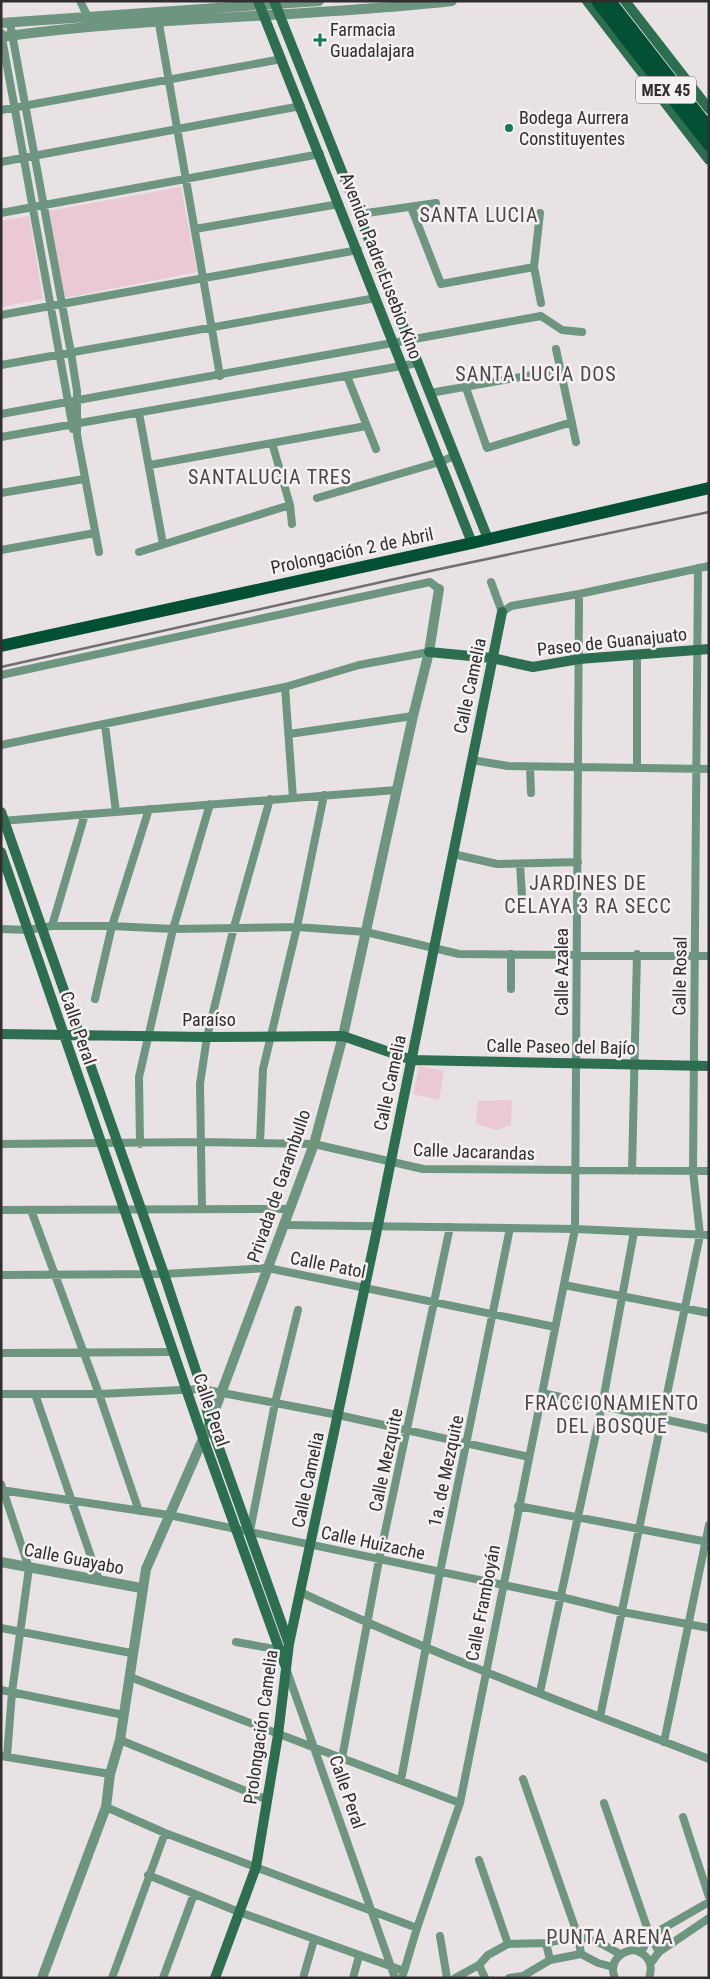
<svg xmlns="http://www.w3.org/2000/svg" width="710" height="1979" viewBox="0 0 710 1979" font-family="'Roboto Condensed',sans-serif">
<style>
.green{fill:#eac8d4}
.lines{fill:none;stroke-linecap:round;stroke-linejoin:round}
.minor{stroke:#6d9580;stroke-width:8}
.tertiary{stroke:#6d9580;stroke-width:10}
.secondary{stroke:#2d6e51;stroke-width:10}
.primary{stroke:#035035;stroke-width:12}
.rail{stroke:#726f70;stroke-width:2.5}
.primary-bridge{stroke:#035035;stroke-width:12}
.poi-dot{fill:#0f7953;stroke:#f5f0f1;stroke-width:2}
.labels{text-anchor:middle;stroke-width:5;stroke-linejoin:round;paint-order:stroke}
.shield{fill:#f5f0f1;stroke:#6b6869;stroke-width:1}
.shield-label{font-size:16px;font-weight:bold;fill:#302e2f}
.poi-label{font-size:18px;fill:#302e2f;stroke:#f5f0f1;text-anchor:start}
.street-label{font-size:18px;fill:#302e2f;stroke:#f5f0f1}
.quarter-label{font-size:20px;letter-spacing:1px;fill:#4c484a;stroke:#f5f0f1}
</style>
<rect width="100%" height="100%" fill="#e8e2e4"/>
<path class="green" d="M181,187l16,85 -132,26 -17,-87z
M29,216l14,83 -42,8v-86z
M419,1066l25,5 -5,29 -26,-6z
M512,1100l-1,25 -14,5 -21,-6 2,-23z"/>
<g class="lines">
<path class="minor" d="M80,1l8,16
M158,18l62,358
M10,23l61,330 6,38v44l22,117
M1,33l72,396
M1,110l281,-51
M1,162l300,-56
M411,207l30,77 93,-17
M1,213l319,-59
M540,213l-6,54 7,36
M360,214l76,-11
M195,229l144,-25
M1,315l357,-65
M556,349l20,93
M1,365l375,-67
M347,376l29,73
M466,388l21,60 85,-26
M430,393l131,-23
M139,413l24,131
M1,414l540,-98 21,14 20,2
M1,437l417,-74
M272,443l18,62 2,19
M150,465l216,-39
M1,493l83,-14
M317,498l123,-36 14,-6
M1,550l94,-17
M139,552l151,-47
M491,582l11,30 9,-6 68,-12 130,-28
M637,654v114
M1,675l429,-93 9,7
M285,687l8,111
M105,725l11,87
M289,734l124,-18
M1,745l284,-58 74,-22 70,-13
M472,760l36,6 201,3
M530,767l1,26
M1,821l395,-31
M453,854l44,10 81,-2
M520,864l2,32
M52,926l33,-112
M1,929l27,1 24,-4h60l61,3 124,-2 69,5 93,22 250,2
M511,954v35
M95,999l17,-73 37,-117
M260,1143l3,-74 34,-142 27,-132
M1,1144l201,-2 112,2 109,25 286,2
M140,1144l-1,-67 34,-148 37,-125
M632,1171l5,-217
M202,1209l-2,-125 7,-47 27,-110 36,-128
M1,1210l289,-1
M31,1210l68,184 40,117
M284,1225l291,4 134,6
M1,1275l163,-1 104,-6 287,59
M564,1285l145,28
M1,1353l172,-1
M542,1393l167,36
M1,1394h98l103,-5 136,26 191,42
M35,1394l64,186
M1,1484l28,84 -17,124 -5,65
M1,1490l168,25 392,82 61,15 87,16
M518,1506l190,36
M250,1531l25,-128 23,-93
M300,1592c133,62 272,114 409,167
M1,1628l130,25
M236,1642l44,8
M287,1671l108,307
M130,1677c110,43 220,84 330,126
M1,1690l123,25
M540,1692l62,-286 32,-174
M600,1717l100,-482 -7,-64 5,-603
M120,1740l148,60
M664,1742l45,-217
M1,1756l109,18
M342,1758l37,-198 71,-333
M523,1779l55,157 3,18
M401,1780l39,-208 70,-344
M604,1803l46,133 9,16
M106,1807l59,26 252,95
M683,1817l26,80
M479,1860l29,84
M148,1875l91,37 165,59
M440,1936l7,42
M546,1943l4,17
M641,1952l9,-16 59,-34
M650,1964l9,-12 50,-34
M479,1965l6,13
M112,1978l53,-145
M163,1978l31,-84
M303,1978l11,-38
M353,1978l6,-22
M402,1978l15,-50 43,-125 115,-574 4,-635
M455,1978l24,-13 9,-10 20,-11 38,-1 32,-7 24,8 18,10
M509,1978l14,-2 27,-16 31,-6 17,9 15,4
M615,1978c-7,-15 5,-27 19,-28 14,4 20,14 15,28"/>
<path class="tertiary" d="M1,23l318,-22
M1,37c150,-21 302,-19 451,-36
M1,1562l140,26
M42,1978l64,-171 4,-33 10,-34 26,-171 64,-146 104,-279 29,-108 70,-320 16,-64 10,-63"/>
<path class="secondary" d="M258,1l214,542
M274,1l214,538
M587,1l122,159
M625,1l84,108
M429,652l63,6 41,9 46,-8 130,-10
M1,812l163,462 38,115 8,34 79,221
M1,852l202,586 82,227
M1,1034l206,3 136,-1 69,24 297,6
M215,1978l41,-111 22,-132 11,-91 89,-419 124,-613"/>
<path class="primary" d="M631,28l78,100
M623,35l86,110
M1,646l471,-103 237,-55"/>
<path class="rail" d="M1,667l434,-97 274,-58"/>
<path class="primary-bridge" d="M597,1l26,34
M610,1l21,27"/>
</g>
<g class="poi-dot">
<path d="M317.5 32.5h5v5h5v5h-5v5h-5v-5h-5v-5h5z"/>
<circle cx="509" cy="128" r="5"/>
</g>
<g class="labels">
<rect class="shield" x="636" y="76.5" width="60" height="27" rx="4"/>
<g class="shield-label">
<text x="666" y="96">MEX 45</text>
</g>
<g class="poi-label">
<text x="330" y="36">Farmacia<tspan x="330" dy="21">Guadalajara</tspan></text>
<text x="519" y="124">Bodega Aurrera<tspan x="519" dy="21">Constituyentes</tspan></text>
</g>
<g class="street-label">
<text transform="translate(381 266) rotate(69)" y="6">Avenida Padre Eusebio Kino</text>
<text transform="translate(352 551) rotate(-12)" y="6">Prolongación 2 de Abril</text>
<text transform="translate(612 642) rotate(-6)" y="6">Paseo de Guanajuato</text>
<text transform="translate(470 686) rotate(-78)" y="6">Calle Camelia</text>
<text transform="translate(562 972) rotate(-90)" y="6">Calle Azalea</text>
<text transform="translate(680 976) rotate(-89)" y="6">Calle Rosal</text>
<text x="209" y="1026">Paraíso</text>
<text transform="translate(78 1028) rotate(71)" y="6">Calle Peral</text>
<text transform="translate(561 1047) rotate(1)" y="6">Calle Paseo del Bajío</text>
<text transform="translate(390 1083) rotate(-78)" y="6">Calle Camelia</text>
<text transform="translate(474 1152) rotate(2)" y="6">Calle Jacarandas</text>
<text transform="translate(279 1186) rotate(-71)" y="6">Privada de Garambullo</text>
<text transform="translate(328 1265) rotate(11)" y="6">Calle Patol</text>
<text transform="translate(211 1410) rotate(71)" y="6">Calle Peral</text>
<text transform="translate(386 1460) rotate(-78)" y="6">Calle Mezquite</text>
<text transform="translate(446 1471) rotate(-78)" y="6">1a. de Mezquite</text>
<text transform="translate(308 1480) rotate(-78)" y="6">Calle Camelia</text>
<text transform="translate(373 1543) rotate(12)" y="6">Calle Huizache</text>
<text transform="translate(74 1559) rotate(11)" y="6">Calle Guayabo</text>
<text transform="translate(483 1603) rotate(-79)" y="6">Calle Framboyán</text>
<text transform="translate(261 1727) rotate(-82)" y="6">Prolongación Camelia</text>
<text transform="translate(347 1792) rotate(71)" y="6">Calle Peral</text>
</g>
<g class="quarter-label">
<text x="479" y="222">SANTA LUCIA</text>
<text x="536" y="381">SANTA LUCIA DOS</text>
<text x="270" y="484">SANTALUCIA TRES</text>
<text x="588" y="890">JARDINES DE<tspan x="588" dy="23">CELAYA 3 RA SECC</tspan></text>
<text x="612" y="1410">FRACCIONAMIENTO<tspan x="612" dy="23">DEL BOSQUE</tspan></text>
<text x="610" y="1944">PUNTA ARENA</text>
</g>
</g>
<rect width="710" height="1979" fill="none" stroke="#302e2f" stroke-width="5"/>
</svg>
